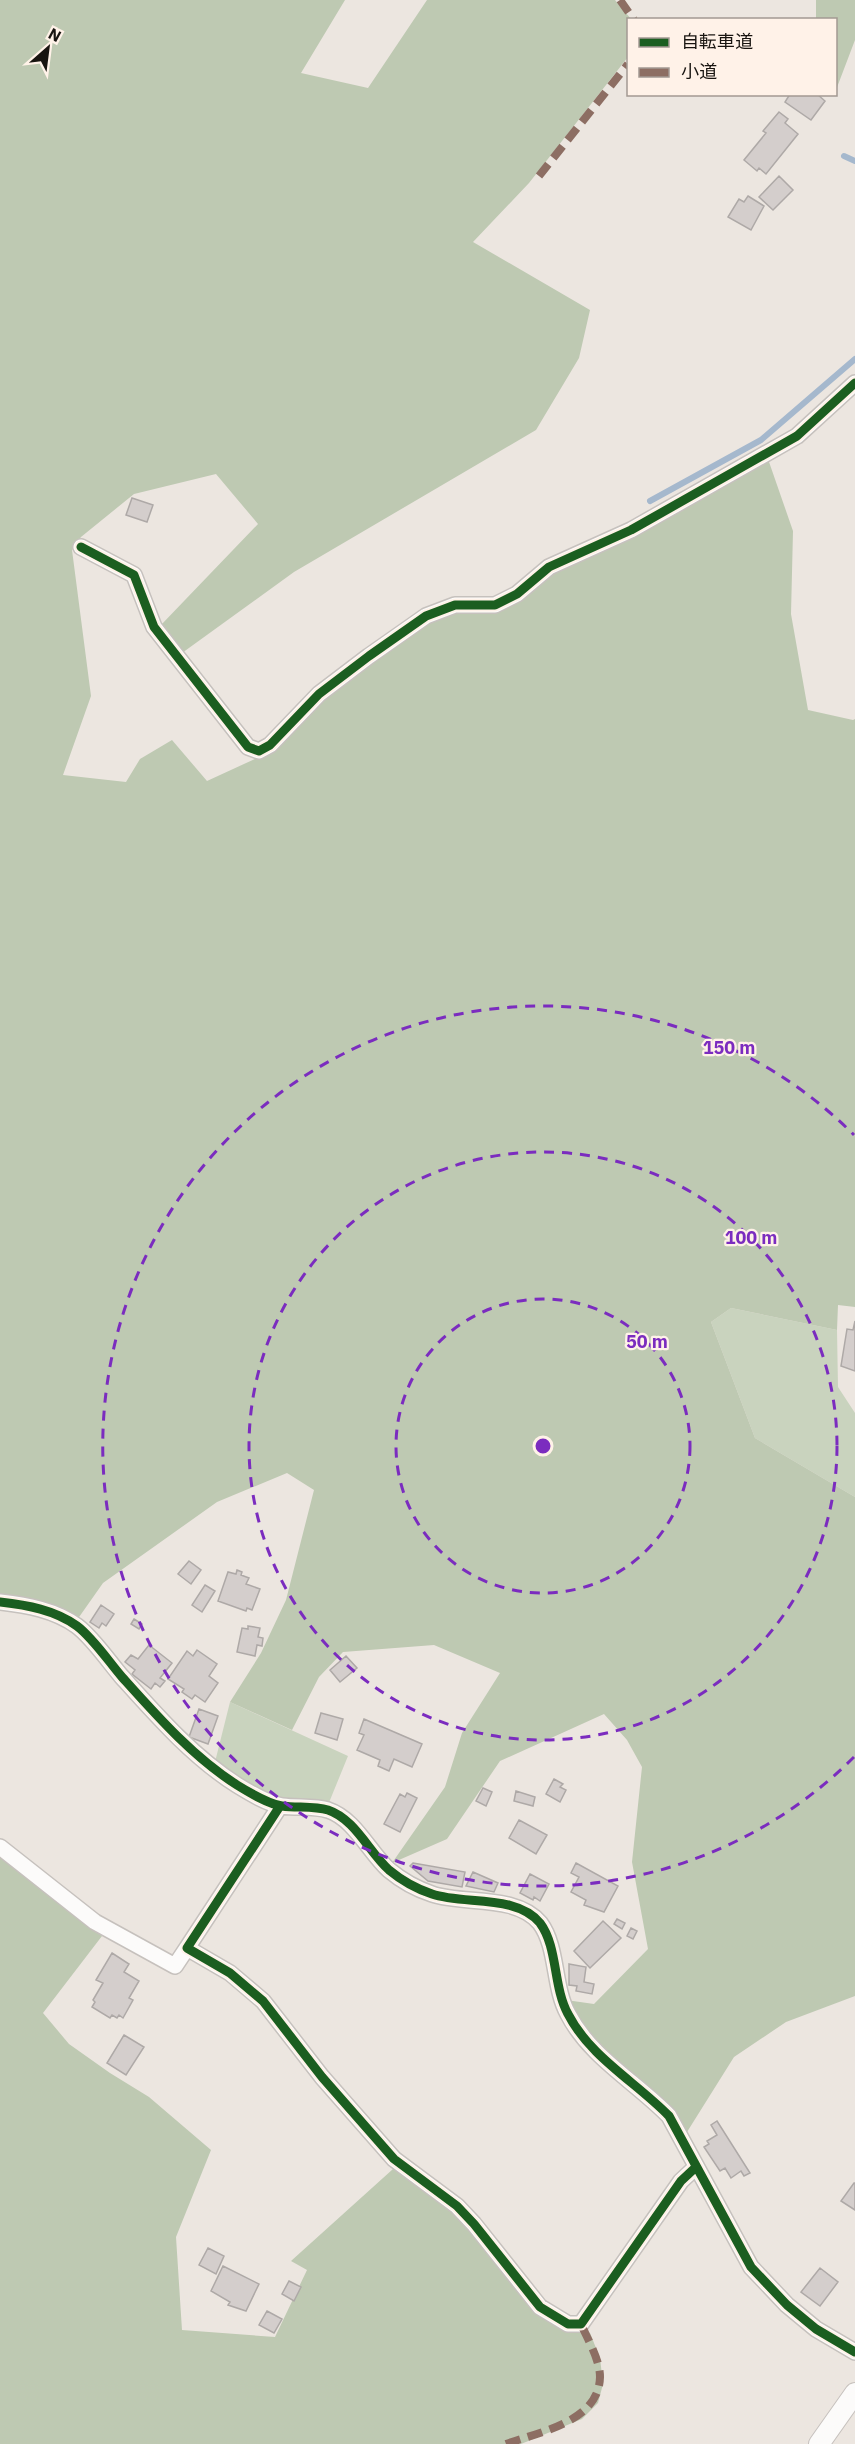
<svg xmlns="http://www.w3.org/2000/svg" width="855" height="2444" viewBox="0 0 855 2444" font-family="'IBM Plex Sans','Noto Sans JP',sans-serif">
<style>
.green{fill:#c9d3be}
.forest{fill:#bec9b2}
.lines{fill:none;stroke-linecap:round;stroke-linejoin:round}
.stream{stroke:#a5b8cd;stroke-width:6}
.building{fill:#d4cecc;stroke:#aea9a7;stroke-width:1.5}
.minor-casing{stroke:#c6c1bd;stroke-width:18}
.tertiary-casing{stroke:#c6c1bd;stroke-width:22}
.minor{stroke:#fcfbfa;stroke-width:15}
.tertiary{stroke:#fcfbfa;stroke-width:20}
.quiet{stroke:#8d6e63;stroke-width:8;stroke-dasharray:15 8;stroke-linecap:butt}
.cycleway-casing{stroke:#fff2e8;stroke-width:13}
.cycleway{stroke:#1b5e20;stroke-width:9}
.ring{fill:none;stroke:#7b2cbf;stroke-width:3;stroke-dasharray:10 8}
.centre{fill:#7b2cbf;stroke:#fff2e8;stroke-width:3}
.ring-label{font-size:18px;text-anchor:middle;font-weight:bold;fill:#7b2cbf;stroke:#fff2e8;stroke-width:4.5;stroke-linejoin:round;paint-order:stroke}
</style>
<rect width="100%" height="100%" fill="#ece6e0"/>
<path class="green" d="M731,1308l106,22 1,57 17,26v84l-100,-59 -44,-116z
M230,1702l118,54 -20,49 -41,-4 -19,-5 -53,-34z"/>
<path class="forest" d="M0,0h345l-44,73 67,15 59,-88h188l16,19 -3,1v37l-99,126 -56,59 117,68 -11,48 -43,72 -242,142 -112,81 -21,-28 97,-101 -42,-50 -82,20 -53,43 -9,13 19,146 -28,79 63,7 14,-23 32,-19 35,41 63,-29 58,-60 101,-71 25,-9 44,-2 48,-34 222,-117 25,72 -2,83 17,96 45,10 2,-1v588l-17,-2 -1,25 -106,-22 -20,14 44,116 100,59v499l-69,26 -52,35 -47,75 -26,-32 -54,-45 -24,-27 -17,-28 28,4 54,-55 -16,-87 10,-95 -15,-27 -23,-26 -104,47 -53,78 -55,24 53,-76 17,-54 38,-60 -66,-28 -91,7 -24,25 -27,53 -62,-28 31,-49 25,-53 28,-110 -27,-17 -70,29 -114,81 -26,37 -77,-25z
M816,0h39v40l-19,50v-70l-20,-1z
M0,1857l102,79 -59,77 26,31 41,29 39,24 62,53 -35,87 6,93 93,7 32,-67 -16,-9 102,-92 6,1 57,42 71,87 63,34 10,25 3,26 -5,19 -16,16 -61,25h-521z"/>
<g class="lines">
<path class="stream" d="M844,156l11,5
M650,501l111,-61 94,-81"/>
</g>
<path class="building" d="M790,94h27l8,7 -14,19 -26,-18z
M779,112l9,7 -3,4 13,11 -32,40 -7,-6 -2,3 -13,-11 22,-27 -3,-2z
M779,176l14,14 -20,20 -14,-13z
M748,196l16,10 -13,24 -23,-13 11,-18 5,3z
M132,498l21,7 -6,17 -21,-7z
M855,1321v50l-14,-5 6,-37 6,1z
M189,1561l12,9 -10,14 -13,-10z
M237,1570l5,2 -1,3 8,3 -3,6 14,5 -8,21 -5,-2 -1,3 -28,-10 10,-29 8,2z
M205,1585l10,6 -13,21 -10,-7z
M101,1605l13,9 -8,12 -4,-3 -3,5 -9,-6z
M134,1619l8,5 -3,5 -8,-5z
M248,1626l12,2 -2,9 5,1 -1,8 -5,-1 -2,11 -18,-4 5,-24 6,1z
M149,1645l23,18 -12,15 5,3 -5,6 -5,-4 -4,6 -19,-15 3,-4 -10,-8 6,-7 7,4z
M197,1650l20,14 -8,12 9,7 -13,19 -10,-7 -3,4 -10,-7 2,-3 -16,-10 19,-28 6,5z
M346,1656l11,12 -17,14 -10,-12z
M199,1709l19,7 -10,28 -19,-7z
M321,1713l22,6 -6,21 -22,-7z
M364,1719l58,25 -10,23 -18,-8 -5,12 -11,-5 2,-6 -23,-10 7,-15 -5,-2z
M554,1779l9,5 -3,3 6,3 -6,12 -14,-8z
M483,1788l9,4 -6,14 -10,-5z
M516,1791l19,6 -2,9 -19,-5z
M407,1793l10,5 -17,34 -16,-8 16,-30 5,3z
M519,1820l28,15 -11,19 -27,-16z
M413,1863l52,9 -3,15 -34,-6 -18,-15z
M576,1863l42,23 -14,26 -20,-7 2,-5 -15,-8 8,-15 -8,-4z
M473,1872l25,11 -4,9 -28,-6z
M530,1874l19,10 -9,17 -6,-4 -1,3 -13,-7z
M617,1919l8,4 -3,6 -8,-5z
M603,1921l18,17 -31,30 -16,-17z
M631,1928l6,3 -4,8 -6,-3z
M112,1953l17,11 -5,8 15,9 -10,17 4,2 -10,18 -4,-3 -2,3 -5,-3 -2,3 -18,-11 3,-5 -2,-2 10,-17 -7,-3z
M569,1964l17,3 -2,15 10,2 -2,10 -16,-3 1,-5 -8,-1z
M124,2035l20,12 -18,28 -19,-12z
M717,2121l33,52 -6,3 -3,-5 -10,7 -6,-10 -5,3 -16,-24 5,-3 -2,-3 10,-6 -6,-10z
M854,2183h1v27l-14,-9z
M208,2248l16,8 -8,18 -17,-9z
M223,2266l36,18 -13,27 -18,-6 2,-3 -19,-11z
M820,2268l18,14 -18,24 -19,-14z
M289,2281l12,6 -7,14 -12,-7z
M267,2311l15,8 -8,14 -15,-8z"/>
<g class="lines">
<defs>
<path id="minor" d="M81,547l53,28 20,52 94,120 11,4 11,-6 49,-51 50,-38 57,-40 29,-11h40l22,-11 32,-27 82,-37 166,-94 58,-53
M0,1602c27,3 55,8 77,24 16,12 32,36 45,51 35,39 71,80 115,108 13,8 31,19 45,21 15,2 32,0 46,4 27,9 41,42 61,60 12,10 28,19 43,24 32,11 84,0 108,29 18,24 13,64 28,91 22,43 68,68 101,102l82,151 36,38 29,24 39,23
M280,1806l-93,142 43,25 33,28 59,76 72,82 63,47 17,18 66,83 28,17h13l100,-143 15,-14
M0,1847l95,75 80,44 12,-18"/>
<path id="tertiary" d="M819,2444l36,-51"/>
</defs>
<use href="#minor" class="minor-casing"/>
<use href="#tertiary" class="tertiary-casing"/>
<use href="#minor" class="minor"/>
<use href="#tertiary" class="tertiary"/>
<path class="quiet" d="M620,0l14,20
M539,176l89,-112
M506,2444c33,-12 93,-22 94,-67 0,-17 -12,-37 -19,-53"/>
<defs>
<path id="cycleway" d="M81,547l53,28 20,52 94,120 11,4 11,-6 49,-51 50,-38 57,-40 29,-11h40l22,-11 32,-27 82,-37 166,-94 58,-53
M0,1602c27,3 55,8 77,24 16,12 32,36 45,51 35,39 71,80 115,108 13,8 31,19 45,21 15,2 32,0 46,4 27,9 41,42 61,60 12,10 28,19 43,24 32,11 84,0 108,29 18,24 13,64 28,91 22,43 68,68 101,102l82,151 36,38 29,24 39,23
M280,1806l-93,142 43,25 33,28 59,76 72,82 63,47 17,18 66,83 28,17h13l100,-143 15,-14"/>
</defs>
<use href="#cycleway" class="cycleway-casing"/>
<use href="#cycleway" class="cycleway"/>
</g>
<g class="ring">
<circle cx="543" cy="1446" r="147"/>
<circle cx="543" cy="1446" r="294"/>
<path d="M854 1757A440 440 0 1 1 854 1135"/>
</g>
<circle cx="543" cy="1446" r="9" class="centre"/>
<g class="ring-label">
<text x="729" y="1054">150 m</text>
<text x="751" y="1244">100 m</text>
<text x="647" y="1348">50 m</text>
</g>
<rect x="627" y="18" width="210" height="78" fill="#fff2e8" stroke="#a39992" stroke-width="1.5"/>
<rect x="639" y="38" width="30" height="9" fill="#1b5e20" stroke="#a39992" stroke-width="1.5"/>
<text x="681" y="48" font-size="18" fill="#181410">自転車道</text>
<rect x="639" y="68" width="30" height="9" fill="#8d6e63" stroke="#a39992" stroke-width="1.5"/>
<text x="681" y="78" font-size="18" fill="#181410">小道</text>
<g transform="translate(48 48) rotate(28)" stroke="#fff2e8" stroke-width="4.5" paint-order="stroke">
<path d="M0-4.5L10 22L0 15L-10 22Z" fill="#181410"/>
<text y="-9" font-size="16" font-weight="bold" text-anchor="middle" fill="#181410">N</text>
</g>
</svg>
